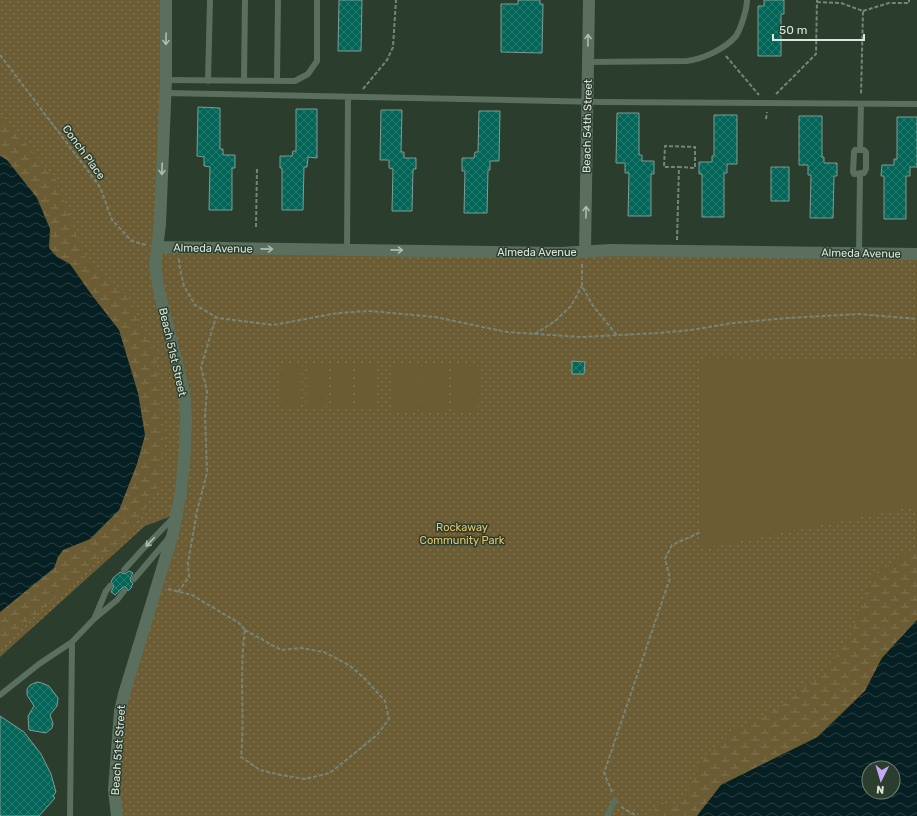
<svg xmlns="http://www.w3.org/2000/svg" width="917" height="816" viewBox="0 0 917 816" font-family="Rubik,sans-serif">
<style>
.green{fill:url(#green-dots)}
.wetland{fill:url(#wetland-marsh)}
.pitch{fill:#6c5c33}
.water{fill:url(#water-waves);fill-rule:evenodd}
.building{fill:url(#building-cross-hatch);stroke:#7e9d95}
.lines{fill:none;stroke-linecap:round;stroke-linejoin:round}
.path{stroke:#768578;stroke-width:2;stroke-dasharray:4 2;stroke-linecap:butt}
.lane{stroke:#5b6f5e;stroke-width:6}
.street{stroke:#5b6f5e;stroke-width:12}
.oneway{stroke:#aebcb0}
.labels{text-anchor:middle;stroke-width:3;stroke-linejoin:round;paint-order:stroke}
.street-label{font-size:11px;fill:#dbe6dc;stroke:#2b3d2d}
.park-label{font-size:11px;fill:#e6c46e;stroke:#2b3d2d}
</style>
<defs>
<pattern id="green-dots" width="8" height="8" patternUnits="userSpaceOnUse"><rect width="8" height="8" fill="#6c5c33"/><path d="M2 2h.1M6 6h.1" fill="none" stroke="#807350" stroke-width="1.8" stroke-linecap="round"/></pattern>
<pattern id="wetland-marsh" width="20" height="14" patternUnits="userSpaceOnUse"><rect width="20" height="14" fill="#6c5c33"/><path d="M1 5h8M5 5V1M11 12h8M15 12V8" fill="none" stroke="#807350"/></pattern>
<pattern id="water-waves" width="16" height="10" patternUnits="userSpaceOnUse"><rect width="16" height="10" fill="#051f23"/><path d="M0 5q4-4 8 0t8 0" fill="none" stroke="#294042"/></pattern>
<pattern id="building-cross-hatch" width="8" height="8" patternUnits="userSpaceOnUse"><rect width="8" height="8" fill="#036557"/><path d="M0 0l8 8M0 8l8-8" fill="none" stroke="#277b6f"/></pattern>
</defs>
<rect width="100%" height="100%" fill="#2b3d2d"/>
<path class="green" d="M0,0h166l-8,247 759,7v366l-196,165 -24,31h-580l2,-98 58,-204 -32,12 -145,131v-45l54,-44 -47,-408 -7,-4z"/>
<path class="wetland" d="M0,114l55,64 32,84 41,33 27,58 9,81 -5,52 -31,49 -128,110v-33l54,-44 4,-11 5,-7 27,-11 55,-104 -7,-42 -19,-63 -28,-36 -21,-30 -13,-7 -8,-9 1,-19 -43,-69 -7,-4z
M917,546v74l-35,38 -17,33 -48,46 -96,48 -24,31h-46l8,-15 18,7 31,-56 28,-22 42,-21 42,-35 28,-32 26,-68z"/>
<path class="pitch" d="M709,358l208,3v145l-216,43 -2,-185z
M282,363h20l-1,44 -20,-1z
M307,363l20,1 -1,43h-20z
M332,364h20l-1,43h-20z
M356,364l21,1 -1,43h-20z
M392,364l27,1 -1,46h-27z
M422,365h27l-1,47h-27z
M452,365l27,1 -1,46h-27z"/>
<path class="water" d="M0,156l7,4 30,38 13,31 -1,19 8,9 13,7 21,30 28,36 19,63 7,42 -8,29 -18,46 -29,29 -27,11 -5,7 -4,11 -54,44z
M917,620v196h-220l24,-31 97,-48 47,-46 17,-33zM869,768h24v24h-24z"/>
<path class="building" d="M339,0h23l-1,51h-23z
M518,0h22v4h3l-1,49 -41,-1v-48h17z
M764,0h20v14h-3v42h-23v-50h6z
M198,107l22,1v41h3v6h12v13h-3v42h-23l1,-43 -6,-1v-9l-7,-1z
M296,109h21v49l-9,-1 -1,10h-3l-1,43h-21v-42h-2v-12h12l1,-5h3z
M381,110h21l-1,42h3v6h12v11h-3l-1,42h-20l1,-42 -4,-1v-8h-9z
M479,111h21l-1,50h-9v9h-2l-1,43h-23l1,-42h-3v-13h12l1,-6h3z
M617,113h22v42h3v6h12v13h-3v42h-23l1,-43h-4v-10h-9z
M714,115h23v49h-10v9h-3v44h-22v-43h-3v-12h13v-6h2z
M799,116h23v41h2v6h13v13h-3l-1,42h-23l1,-43h-3v-10h-9z
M897,117h20v50h-7v9h-4v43h-22v-43h-3l1,-11h12v-6h3z
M771,167h18v34h-18z
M572,361l13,1 -1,12h-12z
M129,571l4,2 -3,6 1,3 2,1 -2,5 -3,3 -2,-4h-3l-8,8 -1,-1 -3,-2 3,-6 -3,-4 2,-4 7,-6 5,2z
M37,682l5,1 7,3 9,12 -1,8 -7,9 3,8 -1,5 -6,5 -17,-3 -1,-14 6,-10 -7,-11v-6l3,-4z
M0,716l24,16 17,22 10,20 5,18 -3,4 2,2 -16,18h-39z"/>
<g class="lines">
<path class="path" d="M817,2l24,1 22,8 -2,84
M863,11l26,-8h20v-3
M0,55l98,129 4,8 10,28 20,21 14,4
M726,56l33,39
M363,89l24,-29 6,-13 3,-47
M776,94l40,-40 1,-54
M766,119l1,-7
M256,227l1,-60
M677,240l2,-73 16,1v-21l-30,-1 -1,21h15
M179,259l1,10 4,17 11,19 23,13 55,7 65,-12 32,-2 65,6 72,15 74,5 77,-4 33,-3 42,-7 55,-5 71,-4 58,5
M582,264v22l11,20 24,29
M535,334l20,-13 16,-15 11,-20
M168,589l24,6 47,28 6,7
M178,592l11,-15 -1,-14 9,-52 10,-38 -2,-59 2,-23 -6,-24 15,-50
M245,630l36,20 20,-2 23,4 25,13 15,13 21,23 4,18 -12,16 -47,38 -25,6 -24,-4 -21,-5 -19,-13c4,-42 -2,-85 4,-127z
M612,792l-8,-19 66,-195 -5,-19 7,-14 29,-13
M621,807l16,9"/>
<path class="lane" d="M588,62l99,-1c16,-2 38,-12 49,-25 5,-8 11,-27 11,-36
M166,80l129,1 13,-7 9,-13v-61
M208,81l2,-81
M244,81l1,-81
M277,81l1,-81
M165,93l437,9 315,2
M855,150h9l2,2v17l-2,4 -10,1 -1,-2 1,-20z
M860,150l1,-46
M347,250l1,-153
M859,253l1,-80
M124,570l18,-20 32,-33
M134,579l34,-40
M95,617l11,-26 4,-5
M0,695l39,-31 33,-22 22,-23 23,-19 7,-9
M70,816l2,-174
M607,816l8,-16"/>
<path class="street" d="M158,247l403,6 49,-3 307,4
M585,251l4,-251
M117,816l-3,-26 6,-79 4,-17 49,-161 8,-41 4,-43 1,-32 -2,-25 -25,-101 -4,-26 5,-41 6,-144v-80"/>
</g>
<defs><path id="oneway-shaft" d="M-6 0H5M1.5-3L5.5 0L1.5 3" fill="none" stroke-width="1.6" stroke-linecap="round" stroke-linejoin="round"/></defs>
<g class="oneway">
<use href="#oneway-shaft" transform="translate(166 39) rotate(91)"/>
<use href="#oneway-shaft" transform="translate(588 40) rotate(-89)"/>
<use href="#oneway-shaft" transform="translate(162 169) rotate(92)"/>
<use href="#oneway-shaft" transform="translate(586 212) rotate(-89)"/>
<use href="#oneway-shaft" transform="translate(267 249) rotate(1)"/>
<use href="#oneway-shaft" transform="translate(397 250) rotate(1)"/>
<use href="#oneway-shaft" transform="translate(150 542) rotate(134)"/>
</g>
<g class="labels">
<g class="street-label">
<text transform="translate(587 126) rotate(-89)" y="4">Beach 54th Street</text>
<text transform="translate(84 152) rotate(54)" y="4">Conch Place</text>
<text transform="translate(213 248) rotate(1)" y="4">Almeda Avenue</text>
<text x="537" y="256">Almeda Avenue</text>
<text transform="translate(861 253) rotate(1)" y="4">Almeda Avenue</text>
<text transform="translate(173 352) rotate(77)" y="4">Beach 51st Street</text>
<text transform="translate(118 750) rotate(-86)" y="4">Beach 51st Street</text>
</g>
<g class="park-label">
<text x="462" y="531">Rockaway<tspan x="462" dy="13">Community Park</tspan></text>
</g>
</g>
<g transform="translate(881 780) rotate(185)"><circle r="19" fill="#2b3d2d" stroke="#718173"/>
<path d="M0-3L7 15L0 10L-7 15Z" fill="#c1a8f3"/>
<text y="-6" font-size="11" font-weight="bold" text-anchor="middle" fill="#dbe6dc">N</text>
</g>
<path d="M773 34v6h91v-6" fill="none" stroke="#dbe6dc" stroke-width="2"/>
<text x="779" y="34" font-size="12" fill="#dbe6dc" stroke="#2b3d2d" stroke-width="3" paint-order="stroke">50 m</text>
</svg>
